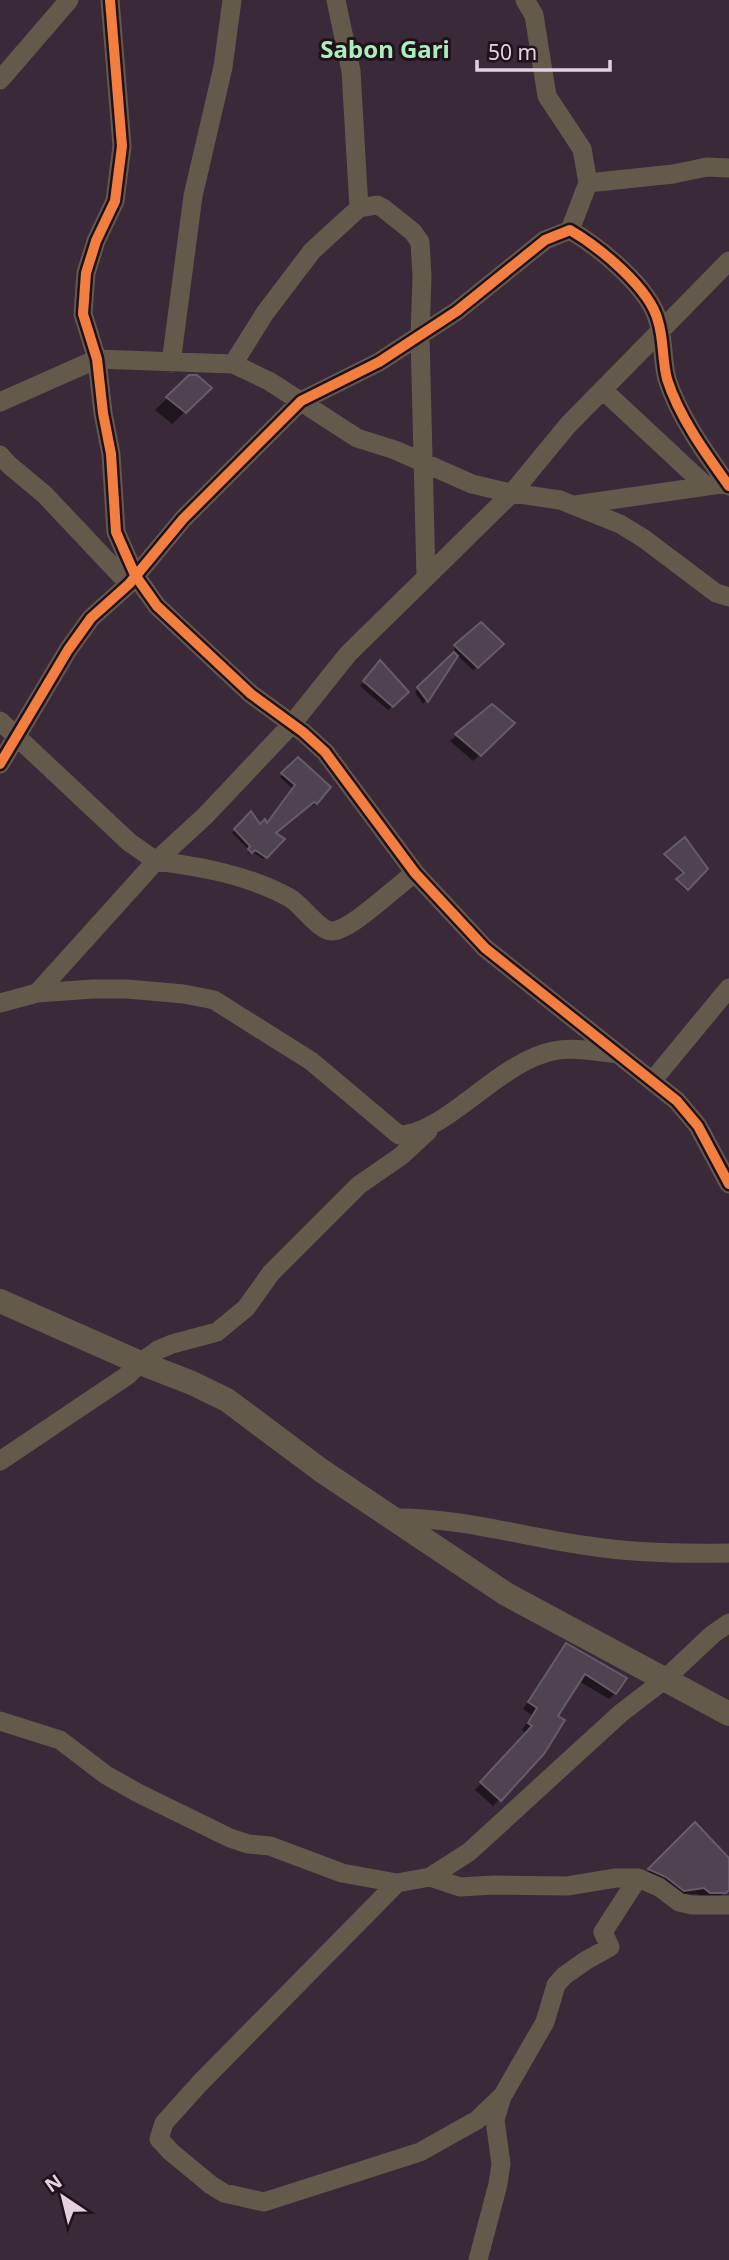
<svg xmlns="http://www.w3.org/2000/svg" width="729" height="2260" viewBox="0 0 729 2260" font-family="'Noto Sans',sans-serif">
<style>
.shadow{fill:#0007}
.building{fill:#4f4351;stroke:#675b6a;stroke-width:2}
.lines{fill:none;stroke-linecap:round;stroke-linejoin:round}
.minor{stroke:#645a4c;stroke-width:19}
.tertiary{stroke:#645a4c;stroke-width:24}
.cycleway-casing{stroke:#20111d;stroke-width:15}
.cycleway{stroke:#f27e40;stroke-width:10}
.labels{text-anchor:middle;stroke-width:6;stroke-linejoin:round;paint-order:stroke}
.quarter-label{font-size:24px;font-weight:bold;fill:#a9efbc;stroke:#20111d}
</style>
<rect width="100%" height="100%" fill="#3a2938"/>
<path class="shadow" d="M190,376l20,12 -38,36 -17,-14z
M458,643l44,1 -29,26 -16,-15 -34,49 -8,-12 40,-39 -1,-5z
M377,666l30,26 -19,18 -28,-24z
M492,707l20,16 -39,38 -23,-20z
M298,760l31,27 -16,19 -3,-3 -36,30 8,6 -19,20 -12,-8 -3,3 1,-4 -17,-17 19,-19 9,13 7,-2 26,-36 -13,-12z
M685,840l20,29 -20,21 -9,-9 8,-6 -20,-19z
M566,1645l49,48 -6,6 -30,-18 -23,36 -13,36 -50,53 -18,-16 52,-57 -5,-3 10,-15 -9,-6z
M695,1825l34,36v27l-11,10h-15l-6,-4 -20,2 -33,-20z"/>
<path class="building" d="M189,375h8l15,13 -26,25 -20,-16z
M481,622l23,22 -26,24 -24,-23z
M454,652l4,4 -30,46 -11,-15z
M380,660l29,32 -16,15 -30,-26z
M492,704l23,19 -34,33 -26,-22z
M298,757l33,30 -14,17 -3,-2 -38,31 9,6 -18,19 -12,-8 -3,3 -4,-4 2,-3 -16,-17 17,-18 9,13 5,-5 2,4 28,-38 -14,-12z
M685,837l23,32 -20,21 -12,-11 8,-6 -20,-19z
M566,1643l61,35 -11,16 -31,-20 -27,42 7,4 -21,34 -43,47 -21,-19 52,-56 -4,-3 9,-15 -9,-6z
M695,1822l34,36v32l-3,3h-16l-6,-5 -20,3 -18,-14 -18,-8z"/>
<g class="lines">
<path class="minor" d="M110,0l12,146 -7,55 -19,40 -10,32 -3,41 14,45 6,54 8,41 5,78 19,43 22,31 94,88 52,38 22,20 90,121 70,75 192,153 21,25 31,58
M336,0l15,71 8,137
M525,0l9,15 13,81 35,53 6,34 -18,47
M0,80l69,-80
M588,183l85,-9 34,-7 22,1
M171,363l22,-167 30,-129 9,-67
M233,364l32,-51 47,-62 47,-43 18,-3 6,3 30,24 7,10 2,35 -2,59 6,241
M603,390l103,96
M0,402l97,-43 136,5 36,17 88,57 38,12 77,34 34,8 54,8 60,24 23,14 73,55 13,4
M0,455l8,9 37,31 84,89
M575,505l154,-22
M0,721l129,121 27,19 49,-45 87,-92 56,-70 164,-161 56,-68 161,-164
M0,764l68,-114 23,-32 38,-34 54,-65 118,-118 78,-39 78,-51 88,-71 25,-10c29,17 80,58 88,91 6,19 4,39 9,58 12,38 39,75 62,107
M37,993l119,-132c47,6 92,14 134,37 12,7 29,33 42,33 20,-1 64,-45 83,-58
M0,1003l37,-10 56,-4h34l57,5 30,6 97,61 88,74c47,-1 99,-73 154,-84 20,-4 43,0 64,3
M653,1080l76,-92
M0,1461l128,-86 12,-12 18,-13 14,-6 45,-12 29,-24 25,-35 88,-88 42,-29 27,-25
M393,1518c67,-1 130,19 196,28 46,7 94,8 140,7
M0,1721l60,19 46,35 32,18 92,45 18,6 22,2 72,27 55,10 33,-6 39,-25 152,-139 43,-33 49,-46 16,-11
M430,1877l30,10 34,-2 73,1 49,-8h22l21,9 20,15 13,3h37
M397,1883l-197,200 -36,40 -5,16 12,13 40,33 13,8 40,9 156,-50 57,-32 26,-25 42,-73 11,-37 8,-9 21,-15 25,-14 -7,-15 35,-54
M478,2260l20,-76 3,-20 -6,-44 7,-24"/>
<path class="tertiary" d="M0,1301l138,61 54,21 35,17 95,71 184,123 223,120"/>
<defs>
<path id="cycleway" d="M110,0l12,146 -7,55 -19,40 -10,32 -3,41 14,45 6,54 8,41 5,78 19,43 22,31 94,88 52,38 22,20 90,121 70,75 192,153 21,25 31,58
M0,764l68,-114 23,-32 38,-34 54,-65 118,-118 78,-39 78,-51 88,-71 25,-10c29,17 80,58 88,91 6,19 4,39 9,58 12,38 39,75 62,107"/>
</defs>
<use href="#cycleway" class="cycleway-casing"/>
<use href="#cycleway" class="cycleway"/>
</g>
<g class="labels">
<g class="quarter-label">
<text x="385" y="58">Sabon Gari</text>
</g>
</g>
<g transform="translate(63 2197) rotate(325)" stroke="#20111d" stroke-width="5" paint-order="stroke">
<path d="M0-5L12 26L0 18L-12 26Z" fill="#e5d0e1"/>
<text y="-10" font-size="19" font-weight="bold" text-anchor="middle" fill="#e5d0e1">N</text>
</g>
<path d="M477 60v10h133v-10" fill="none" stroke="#e5d0e1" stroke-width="3.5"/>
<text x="488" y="60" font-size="21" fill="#e5d0e1" stroke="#20111d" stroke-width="5" paint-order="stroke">50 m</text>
</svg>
